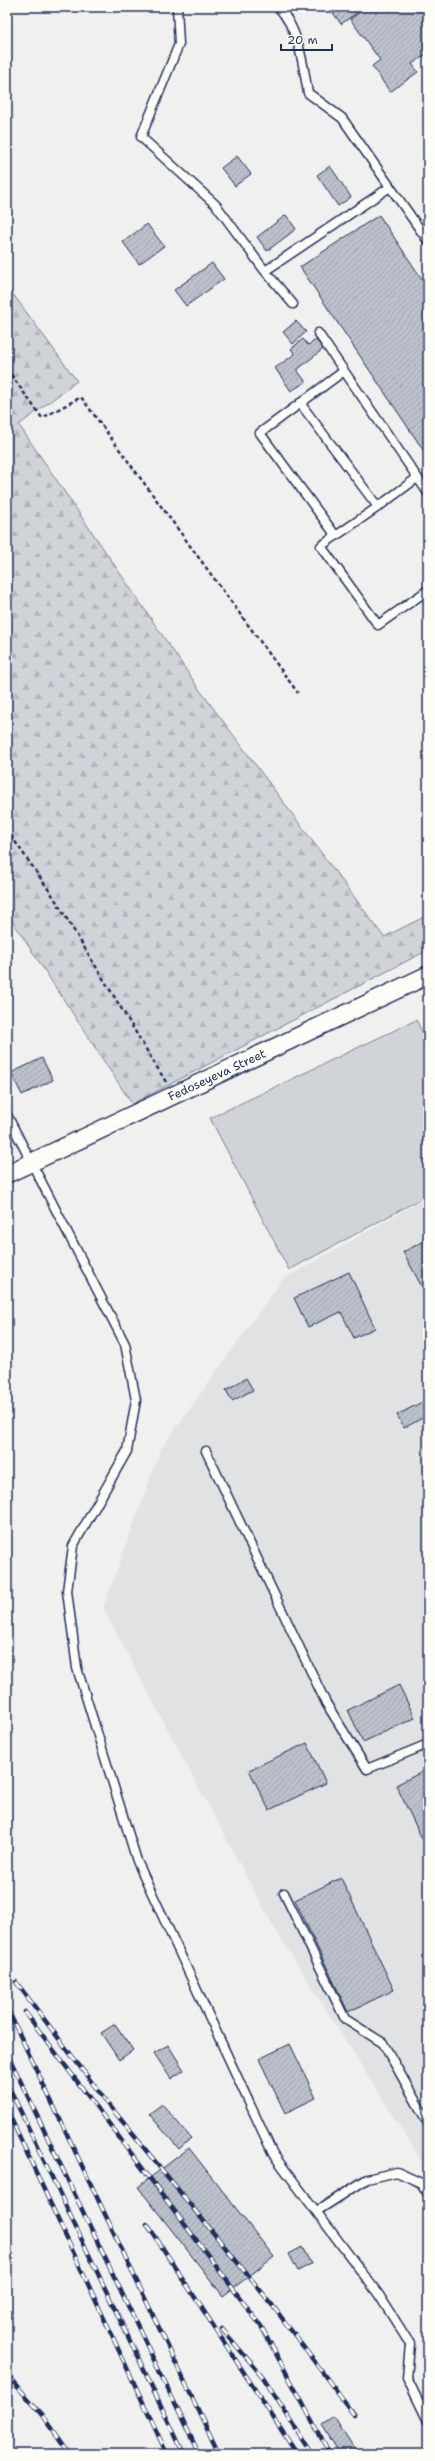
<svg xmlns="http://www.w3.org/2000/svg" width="435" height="2461" viewBox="0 0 435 2461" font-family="'Shantell Sans',sans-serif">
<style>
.built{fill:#e0e2e3}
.grass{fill:#d0d3d8;stroke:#76819b}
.forest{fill:url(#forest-firs);stroke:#76819b}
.building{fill:url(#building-hatch);stroke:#1b2f5e}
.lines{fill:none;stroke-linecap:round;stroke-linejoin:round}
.service-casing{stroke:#1b2f5e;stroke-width:11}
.minor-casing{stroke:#1b2f5e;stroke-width:20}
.path{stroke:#1b2f5e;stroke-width:2.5;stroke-dasharray:4 3;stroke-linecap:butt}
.service{stroke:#fdfcf7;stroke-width:8}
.minor{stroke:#fdfcf7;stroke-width:17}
.rail-casing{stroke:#1b2f5e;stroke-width:4.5}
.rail{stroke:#fdfcf7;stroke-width:3;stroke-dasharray:9;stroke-linecap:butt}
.labels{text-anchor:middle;stroke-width:3.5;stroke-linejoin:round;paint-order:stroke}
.street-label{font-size:12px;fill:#1b2f5e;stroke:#fdfcf7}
</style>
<defs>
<pattern id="forest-firs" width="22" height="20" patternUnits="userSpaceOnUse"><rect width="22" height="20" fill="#d0d3d8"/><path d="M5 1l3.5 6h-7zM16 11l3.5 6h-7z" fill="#b2b5bc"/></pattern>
<pattern id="building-hatch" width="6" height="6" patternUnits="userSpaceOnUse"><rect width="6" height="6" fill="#bbc0ca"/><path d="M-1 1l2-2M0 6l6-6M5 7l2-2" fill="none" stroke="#a0a5b0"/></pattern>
</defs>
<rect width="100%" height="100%" fill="#f0f0ee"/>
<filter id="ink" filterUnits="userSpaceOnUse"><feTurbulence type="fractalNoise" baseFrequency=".025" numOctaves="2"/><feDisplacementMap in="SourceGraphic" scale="8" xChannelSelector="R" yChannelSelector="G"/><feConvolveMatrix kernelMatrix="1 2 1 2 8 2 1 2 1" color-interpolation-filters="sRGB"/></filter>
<g filter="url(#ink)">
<path class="built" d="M428,1197v974l-155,-245 -170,-318 58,-159 121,-169z"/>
<path class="grass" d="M416,1020l12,22v153l-139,75 -79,-152z"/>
<path class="forest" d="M7,286l70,95 -58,44 180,264 185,248 44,-22v35l-296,154 -125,-191z"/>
<path class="building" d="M329,7h36l-24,17z
M367,7h61v46l-16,11 6,8 -28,20 -18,-26 8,-6 -30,-41z
M237,156l14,18 -16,12 -14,-18z
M330,166l21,31 -13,9 -21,-31z
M286,215l10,14 -29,22 -10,-14z
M379,215l49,73v169l-128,-190z
M147,224l17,22 -25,18 -16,-22z
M212,263l12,16 -38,27 -12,-16z
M296,321l10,11 -13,12 -10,-12z
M303,339l5,6 8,-5 7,9 -26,21 9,12 -15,9 -16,-23 20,-14 -4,-5z
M42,1058l11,22 -31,15 -11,-22z
M428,1239v59l-25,-46z
M349,1272l26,56 -21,10 -13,-26 -33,15 -14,-29z
M246,1378l7,12 -21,11 -6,-11z
M428,1399v16l-24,13 -7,-13z
M399,1685l16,33 -52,24 -15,-32z
M307,1743l19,40 -57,27 -20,-40z
M428,1769v82l-32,-66z
M341,1878l53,112 -46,22 -53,-112z
M115,2024l18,26 -14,10 -18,-27z
M290,2044l26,54 -31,15 -26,-54z
M168,2045l16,25 -13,9 -17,-26z
M162,2104l29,34 -12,11 -30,-35z
M189,2148l85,109 -51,39 -85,-109z
M302,2247l9,17 -13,7 -9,-17z
M334,2417l23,37h-17l-18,-29z"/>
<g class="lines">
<defs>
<path id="service" d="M177,7l2,37 -38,93 75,68 49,66 28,33
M278,7c21,22 25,57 30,86l34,25 86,123
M265,271l125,-84
M318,333l110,160
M300,403l78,104 -57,39 57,79 50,-35
M378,507l39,-29
M336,536l-76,-103 84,-62
M7,1115l118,229 11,56 -9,51 -54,95 -6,45 10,77 60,193 136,293 106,141 31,49 -3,34 21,43
M206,1451l120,252 41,66 61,-25
M284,1893l61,126 38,24 45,80
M317,2211l50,-32 30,-7 24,11 7,11"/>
<path id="minor" d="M7,1174l421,-199"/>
</defs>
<use href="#service" class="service-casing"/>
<use href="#minor" class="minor-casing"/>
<path class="path" d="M7,369l35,49 39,-21 217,296
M7,830l46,66 113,186"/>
<use href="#service" class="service"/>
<use href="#minor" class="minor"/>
<defs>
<path id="rail" d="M16,1982l93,123 164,201 81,109
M7,2008l212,446
M25,2012l236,314 69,128
M7,2053l192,401
M7,2083l177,371
M7,2110l160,344
M147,2224l150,230
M222,2329l41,48 49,77
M7,2375l35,39 28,40"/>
</defs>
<use href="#rail" class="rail-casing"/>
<use href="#rail" class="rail"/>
</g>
</g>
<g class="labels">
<g class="street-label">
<text transform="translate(217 1075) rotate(-25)" y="4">Fedoseyeva Street</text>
</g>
</g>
<rect width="435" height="2461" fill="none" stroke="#fdfcf7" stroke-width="24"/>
<rect x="12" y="12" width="411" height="2437" fill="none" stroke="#1b2f5e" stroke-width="1.5" filter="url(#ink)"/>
<path d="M281 44v6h51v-6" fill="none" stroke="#1b2f5e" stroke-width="2"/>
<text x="287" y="44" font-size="12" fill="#1b2f5e" stroke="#fdfcf7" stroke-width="3" paint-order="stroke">20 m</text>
</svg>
